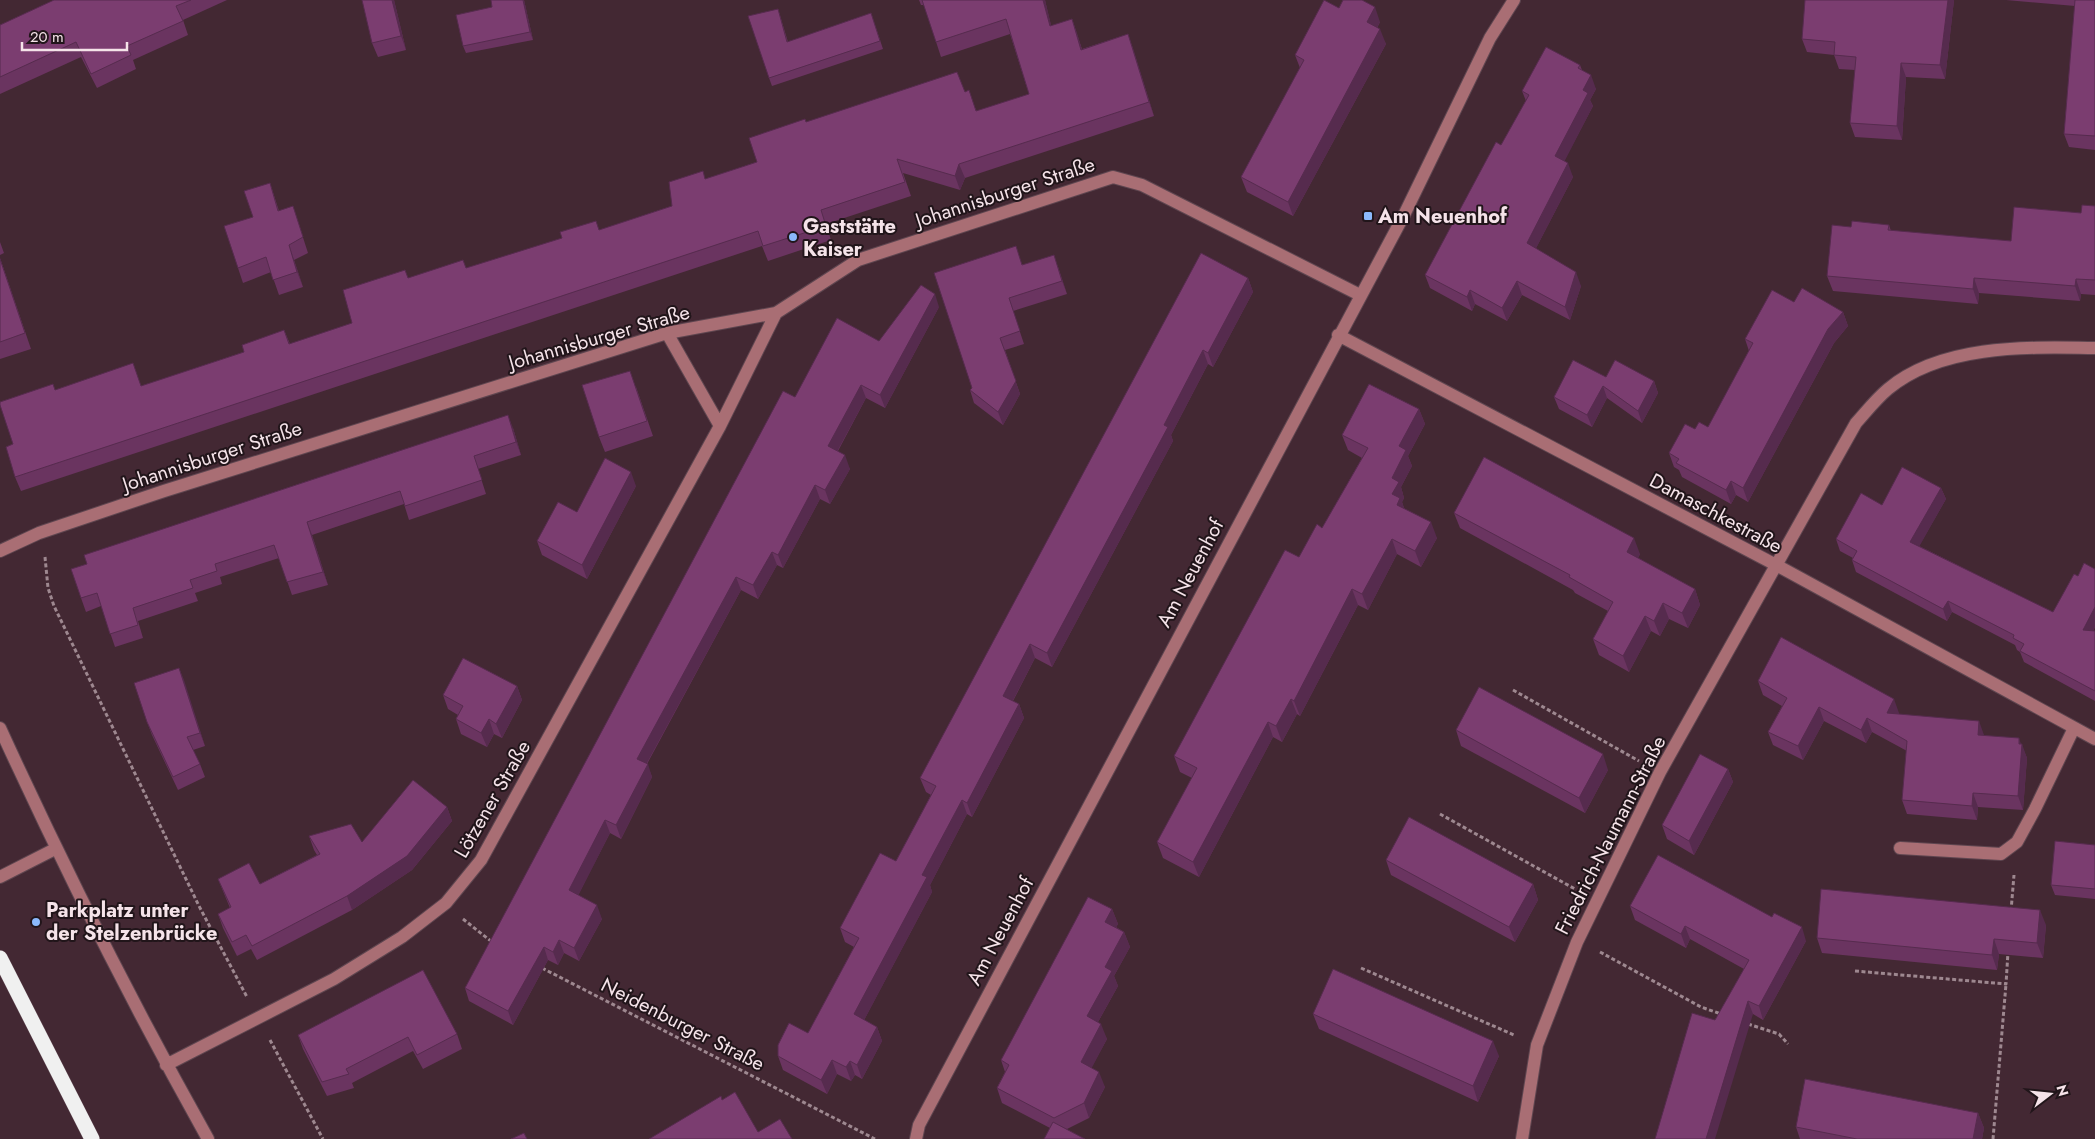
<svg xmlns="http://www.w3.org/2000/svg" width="2095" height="1139" viewBox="0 0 2095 1139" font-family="Jost,sans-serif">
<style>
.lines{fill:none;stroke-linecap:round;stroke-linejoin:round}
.minor-casing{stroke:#5f4650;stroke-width:14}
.highway-casing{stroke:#5f4650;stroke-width:16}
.path{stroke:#9e8890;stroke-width:3;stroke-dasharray:4 2.5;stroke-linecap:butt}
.minor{stroke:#a96e74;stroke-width:12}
.highway{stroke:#f0f0f0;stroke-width:15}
.wall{fill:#6a3460}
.shaded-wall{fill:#562b4e}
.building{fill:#7b3d70;stroke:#562b4e}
.poi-dot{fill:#8bb9fc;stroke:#21151a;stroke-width:2}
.labels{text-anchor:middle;stroke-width:4;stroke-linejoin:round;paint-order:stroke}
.street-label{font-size:20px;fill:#f5e3e9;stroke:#21151a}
.poi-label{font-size:20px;font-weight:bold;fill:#f5e3e9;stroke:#21151a;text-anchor:start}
</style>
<rect width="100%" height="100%" fill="#432833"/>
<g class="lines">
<defs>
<path id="minor" d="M667,333l53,93
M1338,335l440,231 317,173
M0,551l39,-18 125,-42 503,-158 109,-20 82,-53 255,-83 29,8 218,110
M0,728c64,140 133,277 208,411
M1900,848l101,6 16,-12 18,-33 39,-81
M0,877l55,-28
M166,1065l168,-86 68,-42 44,-34 35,-43 239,-434 56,-113
M916,1139l3,-14 485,-910 86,-177 24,-38
M1522,1139l15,-94 40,-103 83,-170 196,-349c10,-11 20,-24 32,-34 54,-45 140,-42 207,-41"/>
<path id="highway" d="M0,958l92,181"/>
</defs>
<use href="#minor" class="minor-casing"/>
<use href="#highway" class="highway-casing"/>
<path class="path" d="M45,557l3,31 6,18 145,300 48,91
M1513,690l126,71
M1440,814l135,75
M2011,911l3,-36
M463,919l29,23
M1600,952l101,55 20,7
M542,968l333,171
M1361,968l153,67
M1855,971l151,13 2,-32
M1748,1024l31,10 9,10
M270,1040l53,99
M1993,1139l13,-155"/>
<use href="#minor" class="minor"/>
<use href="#highway" class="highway"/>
</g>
<path class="wall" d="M54,0h173l-44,20 5,15 -55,25 3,9 -39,19 -16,-31 -81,37v-69z
M394,0l12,50 -28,7 -6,-14z
M491,0h33l9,40 -67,13 -3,-7 29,-39z
M919,0h126l6,26 21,-7 10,30 46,-15 26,82 -189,62 -5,12 -57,-17 8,23 -85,28 5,16 -63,21 -6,-15 -741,245 -6,-14 -2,-33 42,-54 86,-4 103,-34 40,-22 6,14 62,-21 56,-45 58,-10 133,-38 73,-24 33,-27 52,-17 49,-40 159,-30 12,19 52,-17 -19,-60 -69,23 -17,-52h-3z
M1954,0l-9,79 -39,-2 -4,63 -47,-3 -5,-14 5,-53 -16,-1 -5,-14 -27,-3 -5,-13z
M2006,0h89v150l-26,-3 -5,-13 11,-128z
M1339,8l41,14 -3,6 9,16 -93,172 -46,-24 -6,-15 59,-109 -5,-13z
M778,9l10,33 83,-29 12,36 -111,37 -3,-8z
M1580,65l2,5 14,19 -6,11 3,6 -29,55 9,16 -37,71 45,38 -11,34 -48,-25 -15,26 -32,-17 -3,7 -42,-23 -5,-13 76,-130 25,-44 -4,-10z
M270,183l9,28 19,11 10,31 -14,7 9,27 -24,8 -8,-23 -28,11 -5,-15 15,-51z
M2095,206v89l-14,-1 -1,7 -101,-8 -1,11 -145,-13 -6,-15 62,-51 2,6 120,10 70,-28z
M0,242l4,11 -4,2z
M0,258l31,91 -31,10z
M1022,264l36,3 9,27 -54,17 11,33 -19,6 15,44 -17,31 -29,-22 -4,-13 2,-2z
M1248,278l5,14 -40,75 -5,-3 -37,71 2,6 -121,226 -17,-9 -22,43 6,3 5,14 -52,99 -5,-3 -37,71 2,7 -68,128 13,7 5,14 -20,38 -7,-4 -4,6 -14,-7 -10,20 -44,-24 -5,-14 30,-23 46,-86 -9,-5 -5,-14 56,-67 35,-66 -5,-3 -6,-14z
M1794,302l49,10 5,14 -14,17 -86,159 -12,-7 -5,9 -49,-27 -3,-7 -5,-3 -5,-14 26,-24 13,-2 41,-76 -4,-12z
M939,307l-54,101 -19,-10 -28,53 12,18 -20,35 -10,-5 -37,69 -6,-3 -19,34 -17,-9 -94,174 5,13 -31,62 -11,-6 -32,62 24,24 -23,42 -15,-8 -6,12 -10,-5 -35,65 -44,-24 -4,-13 330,-591 84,-56z
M1606,377l48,4 4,12 -16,30 -35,-25 -15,29 -33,-18 -5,-12z
M636,387l17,49 -48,16 -6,-15z
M1419,409l6,15 -17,32 4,10 -11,21 3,11 -2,4 2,6 33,30 -16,29 -24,-13 -29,56 -10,-5 -58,111 -3,-2 -15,28 -9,-5 -74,140 -36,-19 -6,-16 35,-64 -12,-6 -6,-16 125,-199 23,-29 40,-70 -14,-8 -6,-15z
M513,428l8,27 -43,14 8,25 -77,26 -5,-16 -92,31 16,50 -36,10 -13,-37 -59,19 2,7 -27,9 3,8 -60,20 5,17 -28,9 -14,-41 -15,6 -5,-14z
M636,486l-49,93 -45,-24 -5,-14 40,-29z
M1941,488l5,11 -27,47 134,66 25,-36 17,-7v58l-2,4h2v70l-71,-39 -4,-10 -3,-2 -2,-5 -63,-33 -5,9 -91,-49 -4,-12 1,-2 -13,-7 -4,-12 46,-34z
M1454,513l186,41 -2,4 57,31 5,16 -12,23 -19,-9 -9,17 -9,-5 -22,41 -30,-17 -6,-16 15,-28 -33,-18 -2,-3 -113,-62z
M179,668l26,78 -12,4 7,14 5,13 -27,13 -26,-55 -5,-13z
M1758,681l141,32v1l122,30 6,14 -4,52 -45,-3 -1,13 -70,-6 -5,-14 5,-49 -35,-19 -6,11 -42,-22 -21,39 -30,-15 -5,-13 14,-26 -19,-11z
M517,686l5,14 -20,38 -8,-4 -7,13 -26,-13 -5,-15 2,-4 -10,-6 -5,-14z
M1456,730l152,40 -23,43 -124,-67z
M1728,769l5,13 -39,73 -27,-16 -5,-14z
M447,807l5,14 -40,49 -60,40 -95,50 -6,-11 -14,7 -14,-28 -5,-14 12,-6 -12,-29 42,5 57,-29 -3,-5 -5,-14 53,6z
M2095,845v54l-40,-4 -4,-10z
M1386,860l147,24 5,16 -23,42 -124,-67z
M1630,906l176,35 -43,79 -10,-6 -38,6 29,-51 -54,-30 -4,9 -51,-28z
M1112,909l6,15 -2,3 8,5 6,15 -16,29 4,10 -20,36 9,17 -16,29 14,19 -16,31 -22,11 -17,-1 -48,-25 -5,-15 8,-16 -4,-12z
M2046,925l-3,33 -44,-4 -2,16 -175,-17 -5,-15z
M1313,1014l186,42 -21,46 -159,-73z
M457,1034l5,15 -39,20 -10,-18 -61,32 2,5 -27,8 -24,-47 -5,-14z
M1978,1113l6,15 -2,11h-182l-4,-12z"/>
<path class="shaded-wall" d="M392,0h2l12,50 -5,-14z
M523,0h1l9,40 -3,-8z
M1043,0h2l10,41 -5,-15z
M1948,0h6l-9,79 -5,-14z
M1375,7l5,15 -8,15 -5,-15z
M1072,19l5,14 9,31 -5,-14z
M1380,29l6,15 -93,172 -5,-14z
M1128,34l5,14 21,68 -5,-14z
M1901,63l5,14 -4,63 -5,-14z
M1591,75l5,14 -6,11 3,6 -33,64 -5,-14 28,-66z
M1568,163l5,14 -41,79 -5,-13z
M959,164l6,14 -5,12 -5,-14z
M289,245l14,42 -6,-15z
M1054,255l13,39 -5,-13z
M1576,272l5,14 -11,34 -5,-13z
M1248,278l5,14 -40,75 -5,-14z
M1974,278l5,15 -1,11 -5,-15z
M2076,279l5,15 -1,7 -5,-15z
M1517,281l5,14 -15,26 -5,-13z
M1470,290l5,14 -3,7 -5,-14z
M935,294l4,13 -54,101 -5,-13z
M1843,312l5,14 -14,17 -86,159 -5,-14 85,-159z
M1000,338l20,56 -17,31 -5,-13z
M1203,350l5,14 -37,71 2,6 -121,226 -5,-14 117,-228z
M1654,381l4,12 -16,30 -4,-12z
M861,385l5,13 -33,61 -5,-13z
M1603,386l4,12 -15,29 -5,-12z
M1419,409l6,15 -17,32 4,10 -11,21 3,11 -2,4 4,12 -3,6 -11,-26v-16l7,-32z
M508,415l5,13 8,27 -5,-13z
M845,455l5,14 -20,35 -5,-14z
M631,472l5,14 -49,93 -5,-14z
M1731,481l5,14 -5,9 -5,-14z
M815,485l5,14 -37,69 -5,-13z
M1941,488l5,11 -31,55 -5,-12z
M307,522l5,13 16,50 -5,-13z
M1431,522l6,16 -16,29 -6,-16z
M1634,538l6,16 -7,14 -6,-16z
M1392,539l5,15 -29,56 -6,-16z
M772,552l5,13 -19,34 -5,-14z
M736,577l5,13 -99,182 -5,-13z
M1352,589l6,16 -58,111 -6,-15z
M1695,589l5,16 -12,23 -6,-15z
M1948,601l4,11 -5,9 -4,-12z
M1663,603l6,16 -9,17 -6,-15z
M2095,607v20l-8,15 -4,-12z
M1645,616l6,15 -22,41 -6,-16z
M1030,644l5,14 -27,52 -5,-14z
M179,668l5,12 21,66 -5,-13z
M517,686l5,14 -20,38 -6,-14z
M1291,699l6,15 -15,28 -6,-16z
M1894,699l5,14 -7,14 -5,-14z
M1019,704l5,14 -52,99 -5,-14z
M1819,707l5,14 -21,39 -5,-14z
M1867,718l5,14 -6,11 -5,-13z
M489,719l5,15 -7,13 -6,-14z
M1979,721l5,14h-6z
M1268,722l5,15 -74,140 -6,-15z
M2019,738l3,9v-3l5,14 -4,52 -5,-14z
M1603,754l5,16 -23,43 -6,-15z
M648,764l4,13 -31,62 -5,-14z
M1728,769l5,13 -39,73 -5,-14z
M1973,793l5,14 -1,13 -5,-14z
M962,800l5,14 -37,71 2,7 -72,136 -6,-14 68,-139z
M447,807l5,14 -40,49 -60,40 -5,-14z
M605,820l5,13 -36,71 -5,-14z
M1533,884l5,16 -23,42 -6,-15z
M597,905l5,14 -23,42 -5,-13z
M1112,909l6,15 -7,13 -6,-15z
M2040,910l6,15 -3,33 -6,-15z
M1685,926l5,13 -4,9 -5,-14z
M1802,927l4,14 -43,79 -4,-14z
M1124,932l6,15 -16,29 4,10 -25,45 -6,-15 18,-49z
M1994,939l5,15 -2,16 -5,-15z
M559,940l5,13 -6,12 -5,-13z
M544,947l4,13 -35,65 -5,-14z
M1748,1001l5,13 -38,125h-9z
M1101,1024l6,15 -20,38 -6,-15z
M877,1027l5,14 -20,38 -5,-14z
M1493,1041l6,15 -21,46 -5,-16z
M832,1060l5,14 -10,20 -6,-14z
M850,1061l5,14 -4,6 -5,-14z
M1099,1072l6,15 -16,31 -5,-15z
M1978,1113l6,15 -2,11h-9z"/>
<path class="building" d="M54,0h137l-15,6 7,15 -56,25 4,9 -40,19 -15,-32 -76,35v-52z
M362,0h30l9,36 -29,7z
M491,0h32l7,32 -67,14 -7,-31 36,-8z
M922,0h121l7,26 22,-7 9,31 47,-16 21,68 -190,62 -4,12 -58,-17 8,23 -84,28 5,16 -63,20 -5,-15 -743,246 -9,-30 7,-3 -13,-39v-3l53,-18 2,6 78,-27 8,23 103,-34 -2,-7 42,-15 5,14 63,-21 -9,-33 62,-20 3,8 55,-18 3,8 96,-30 -2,-6 36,-11 3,9 73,-24 -3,-24 34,-11 2,8 52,-17 -8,-24 56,-19 1,3 151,-50 8,20 4,-2 7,21 53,-17 -23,-75 -70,23z
M1324,0l15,8 4,-8h19l13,7 -8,15 13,7 -92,173 -47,-25 63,-117 -9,-5z
M1805,0h143l-8,65 -39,-2 -4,63 -47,-3 6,-66 -22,-2 1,-13 -33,-3z
M2075,0h20v136l-31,-2z
M778,9l9,33 84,-29 9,28 -111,37 -21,-62z
M1546,47l34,18 -2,3 13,7 -8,15 5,3 -33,63 13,7 -41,80 49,29 -11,35 -48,-26 -15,27 -32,-18 -3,7 -42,-22 71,-133 5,3 28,-50 -7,-4z
M270,183l8,28 15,-5 10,31 -14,8 8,27 -24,8 -7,-23 -28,11 -14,-42 29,-9 -9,-26z
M2082,205l13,1v74l-19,-1 -1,7 -101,-8 -1,11 -146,-13 5,-51 19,2 1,-6 37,4 -1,5 123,11 3,-34 67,6z
M1016,246l6,19 32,-10 8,26 -53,17 11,33 -20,7 16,43 -18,31 -28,-22 2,-2 -38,-115z
M1201,253l47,25 -40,75 -5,-3 -39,75 4,2 -121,226 -17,-9 -27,52 16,8 -52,99 -5,-3 -40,75 5,2 -73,137 23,13 -20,38 -7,-4 -4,6 -14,-7 -11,20 -43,-24v-11l11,-22 19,10 51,-95 -19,-10 40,-75 16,8 40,-75 -16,-8z
M0,259l25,74 -25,9z
M921,285l14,9 -55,101 -19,-10 -33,61 17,9 -20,35 -10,-5 -37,70 -6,-3 -19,33 -17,-8 -99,182 11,5 -32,61 -11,-5 -36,70 28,15 -23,43 -15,-8 -6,12 -9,-5 -36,64 -43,-23 318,-597 12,6 42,-79 42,23z
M1802,288l41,24 -15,17 -85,159 -12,-7 -5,9 -50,-27 3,-4 -10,-6 16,-29 10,5 4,-7 9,5 45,-84 -8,-4 27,-49 22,12z
M1573,360l33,17 9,-17 39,21 -16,30 -35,-25 -16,29 -33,-18z
M630,371l17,50 -48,16 -17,-52z
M1369,384l50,25 -20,37 7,4 -14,28 7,4 -7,12 8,4 -3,7 34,17 -16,29 -23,-12 -30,55 -10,-5 -58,112 -3,-2 -15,27 -8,-4 -75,140 -36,-20 40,-74 -23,-12 111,-206 14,7 18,-33 5,4 46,-80 -26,-13z
M508,415l8,27 -42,14 8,24 -77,26 -5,-15 -93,31 16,50 -36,10 -13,-37 -59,19 2,7 -27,9 3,8 -60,20 5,17 -28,9 -13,-41 -16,5 -10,-29 16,-5 -3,-9z
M1484,457l150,81 -7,14 68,37 -13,24 -19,-10 -9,18 -9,-5 -22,40 -30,-17 20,-37 -44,-25 1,-2 -116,-62z
M605,458l26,14 -49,93 -45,-24 21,-39 19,10z
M1902,467l39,21 -31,54 143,70 21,-38 4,2 6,-13 11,6v38l-12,23 12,1v60l-75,-40 4,-7 -11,-6 1,-3 -66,-34 -5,8 -91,-49 5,-9 -21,-12 25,-46 21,12z
M1781,637l113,62 -7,14 92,8 -1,14 41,3v6h3l-4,52 -45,-3 -1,13 -70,-6 5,-59 -40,-23 -6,12 -42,-23 -21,39 -30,-14 19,-34 -29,-17z
M463,658l54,28 -21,38 -7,-5 -8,14 -25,-14 7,-13 -20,-11z
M179,668l21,65 -13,4 13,27 -27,13 -26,-55 -13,-39z
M1479,687l124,67 -24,44 -123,-68z
M1700,754l28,15 -39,72 -27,-16z
M413,780l34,27 -40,49 -60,40 -95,50 -6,-11 -14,7 -14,-28 13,-7 -13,-28 31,-16 11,21 60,-30 -11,-18 42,-12 11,18z
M1409,817l124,67 -24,43 -123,-67z
M2055,841l40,4v44l-44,-4z
M1658,855l114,62 2,-4 28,14 -43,79 -11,-5 -42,138h-51l37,-126 23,7 34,-60 -64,-34 -4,8 -51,-28z
M1821,889l219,21 -3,33 -43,-4 -2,16 -175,-17z
M1088,897l24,12 -7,13 19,10 -19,35 7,4 -25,45 14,8 -20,38 18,10 -15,31 -30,15 -57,-30 12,-23 -8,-5z
M1333,969l160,72 -20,45 -160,-72z
M423,970l34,64 -40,21 -9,-18 -62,32 3,5 -27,8 -24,-47z
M1805,1079l173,34 -5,26h-116l-61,-12z
M735,1092l23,40 22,-13 12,20h-143l72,-43 1,4z
M1053,1122l32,17h-41z
M524,1133l3,6h-16z"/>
<g class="poi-dot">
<rect x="1363" y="211" width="10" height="10" rx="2.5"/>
<circle cx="793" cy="237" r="5"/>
<circle cx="36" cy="922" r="5"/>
</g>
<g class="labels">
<g class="street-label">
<text transform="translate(1005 192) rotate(-18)" y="7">Johannisburger Straße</text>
<text transform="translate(599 337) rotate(-16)" y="7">Johannisburger Straße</text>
<text transform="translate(212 456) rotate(-18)" y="7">Johannisburger Straße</text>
<text transform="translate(1716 513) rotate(28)" y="7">Damaschkestraße</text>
<text transform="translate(1190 573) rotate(-62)" y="7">Am Neuenhof</text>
<text transform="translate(492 799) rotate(-60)" y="7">Lötzener Straße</text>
<text transform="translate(1610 835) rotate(-63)" y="7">Friedrich-Naumann-Straße</text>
<text transform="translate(1000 931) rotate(-62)" y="7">Am Neuenhof</text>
<text transform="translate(683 1024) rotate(27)" y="7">Neidenburger Straße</text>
</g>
<g class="poi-label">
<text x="1378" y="223">Am Neuenhof</text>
<text x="803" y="233">Gaststätte<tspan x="803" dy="23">Kaiser</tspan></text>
<text x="46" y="917">Parkplatz unter<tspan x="46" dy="23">der Stelzenbrücke</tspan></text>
</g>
</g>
<g transform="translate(2050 1094) rotate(74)" stroke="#21151a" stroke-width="4" paint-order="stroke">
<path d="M0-4L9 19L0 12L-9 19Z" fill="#f5e3e9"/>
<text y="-8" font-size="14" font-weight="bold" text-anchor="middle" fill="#f5e3e9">N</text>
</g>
<path d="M22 42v8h105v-8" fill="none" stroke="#f5e3e9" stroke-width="2.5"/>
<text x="30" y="42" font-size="15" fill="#f5e3e9" stroke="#21151a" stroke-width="4" paint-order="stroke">20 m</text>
</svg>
